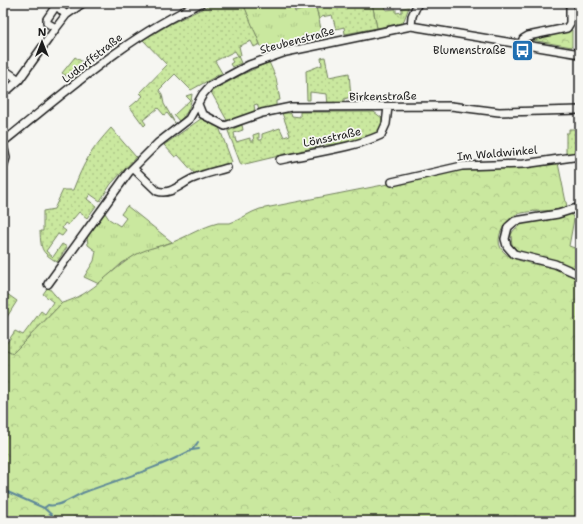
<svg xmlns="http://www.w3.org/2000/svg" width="583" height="524" viewBox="0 0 583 524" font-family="'Shantell Sans',sans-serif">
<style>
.grass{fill:url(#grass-tufts);stroke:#73825e}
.forest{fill:url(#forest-crowns);stroke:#73825e}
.garden{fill:url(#garden-dots);stroke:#73825e}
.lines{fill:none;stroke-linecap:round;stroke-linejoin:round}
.stream{stroke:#5f8999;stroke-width:2}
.street-casing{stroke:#1c1c1c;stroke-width:10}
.street{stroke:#f6f6f2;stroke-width:7}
.labels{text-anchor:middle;stroke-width:3.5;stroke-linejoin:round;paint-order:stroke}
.street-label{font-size:11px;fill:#1c1c1c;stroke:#f6f6f2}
.poi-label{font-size:11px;fill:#1c1c1c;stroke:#f6f6f2;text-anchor:end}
</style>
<defs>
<pattern id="grass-tufts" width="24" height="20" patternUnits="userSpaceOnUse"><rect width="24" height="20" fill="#cae89f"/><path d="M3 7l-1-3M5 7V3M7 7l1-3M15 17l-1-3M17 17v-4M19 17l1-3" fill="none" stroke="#adc688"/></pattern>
<pattern id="forest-crowns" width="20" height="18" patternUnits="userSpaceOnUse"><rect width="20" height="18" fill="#cae89f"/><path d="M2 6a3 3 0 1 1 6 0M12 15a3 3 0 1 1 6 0" fill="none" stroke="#adc688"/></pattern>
<pattern id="garden-dots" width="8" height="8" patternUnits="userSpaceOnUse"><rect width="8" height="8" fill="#cae89f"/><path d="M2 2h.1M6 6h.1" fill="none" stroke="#adc688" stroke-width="1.8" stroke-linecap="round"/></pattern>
</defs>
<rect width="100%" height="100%" fill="#f6f6f2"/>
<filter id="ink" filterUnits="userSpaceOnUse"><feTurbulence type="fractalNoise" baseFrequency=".025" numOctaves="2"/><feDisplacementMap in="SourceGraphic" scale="8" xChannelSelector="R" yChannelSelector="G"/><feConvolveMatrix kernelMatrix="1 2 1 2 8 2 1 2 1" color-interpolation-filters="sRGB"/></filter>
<g filter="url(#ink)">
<path class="grass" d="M243,3h50l2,9 21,-6 7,32 -37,8 -22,7 -13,-29z
M372,3h13l1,7 10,-1v4l6,-1v-4l7,-1 -6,16 -26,5z
M192,94c-1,10 -4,20 -13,27l-5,-6 16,-15 -4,-4z
M127,206l45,36 -30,10 -20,11 -23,21 -15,-7 10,-16 2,-10 -8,-6 -1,-8 18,-24 4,6 11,7 6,-8 -5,-4z"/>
<path class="forest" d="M572,30v17l-41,-7z
M558,163l9,44c-17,6 -37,2 -52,8 -7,4 -12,11 -15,19 -9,31 45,29 63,36 6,2 11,6 16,9l-3,3 4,3v236h-577v-173l10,5 49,-50c32,-8 51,-37 79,-51 10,-5 22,-6 32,-10 15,-6 29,-15 45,-19 4,0 8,0 12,0 10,-3 20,-11 30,-14l205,-40z
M571,214l3,5 -5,27 11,4v21l-24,-10 -37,-9 -7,-7 -1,-10c6,-17 44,-17 60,-21z"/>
<path class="garden" d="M214,3h29l17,41 -6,3 -3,-6 -12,5 2,9 -3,1 3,7 -9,4 -2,-3 3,-2 -2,-3 7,-3 -3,-5 -20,10 7,12 -31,17 -16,-16 -16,16 3,4 2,10 11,19 -8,-10 -3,2 -6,-7 -15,12 3,4 -2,2 -14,-19 13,-11 -3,-3 27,-28 -24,-25 27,-16z
M313,3h59l5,25 -32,6 -1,-7 -8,2 -4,-14 -11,2 -2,3 -3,-13h-2z
M75,57l14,9 -17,14 -10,-7z
M325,57l4,20 20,-4 2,24 -7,2v6h-16l-1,-11 -17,-2v8h-3l-1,-29 16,-6 -1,-7z
M269,62l7,16 4,22 -4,1v5l-17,4 -2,-6 -3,1 1,6 -27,11 -17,-30 1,-1 27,-15z
M300,112h74l8,6v8l-5,7 -11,5 -19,5 -22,2 -84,20 -13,-34 14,-6 1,5 -9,3 2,9 14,-4v3h4l-1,-6 6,-2v7h3v-6l18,-6 4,9 6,-2 -8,-22h9l1,3 8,1z
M202,118l17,9 13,35 -21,9 -16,3 -17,-19 -3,2 -11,-12z
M111,128l25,29 -25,27 -11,17 -10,-7 -3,5 9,7 -9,12 -8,-6 -11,13 -3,-2 -3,5 4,3 -4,5 -4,-2 -12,17 7,6 9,-13 5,3 -10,15c-16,-10 -16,-12 -17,-31h3v-20l11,-2 9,-19h10c11,-28 18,-40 38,-62z
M569,129h11v24l-14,2v-22h3z
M48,287l14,16 -49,50 -10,-5v-6l3,2 9,-13 8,4 18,-24 4,3 8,-12 -10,-8z
M3,291l14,10 -12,19h-2z"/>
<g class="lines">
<path class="stream" d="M192,450l7,-1
M3,490l41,18 4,-3c11,3 26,-9 37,-13 35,-13 71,-23 105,-41 3,-2 6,-6 8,-9
M44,508l10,9 9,4"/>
<defs>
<path id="street" d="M57,6l9,9 -10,13 -9,-5v-4l11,-16
M66,15l17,-12
M411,26l169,28
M411,26l1,-10 6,-13
M522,45l1,-6 5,-3 39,-8 3,-5v-20
M3,69l16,11
M9,89l10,-9 37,-52
M198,104l4,10 23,12 37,-13 29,-6 160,-1 48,6 81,-2
M3,142c63,-50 124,-106 198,-139
M3,144l3,14 -3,9
M280,160c34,-8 70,-11 101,-25l5,-11 2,-17
M133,168l24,23c15,5 26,-10 40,-14 9,-4 20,-6 30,-9
M392,182l70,-16 62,-2 56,-8
M580,207l-22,7 -43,7 -7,6 -3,12 2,7 7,8 41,10 25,11
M48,284l81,-112 29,-29 31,-24 14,-25 7,-8 39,-21 37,-13 125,-26"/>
</defs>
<use href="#street" class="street-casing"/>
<use href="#street" class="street"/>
</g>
</g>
<defs>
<symbol id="bus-square" viewBox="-11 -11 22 22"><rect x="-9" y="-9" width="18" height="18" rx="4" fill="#1f6fb2" stroke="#f6f6f2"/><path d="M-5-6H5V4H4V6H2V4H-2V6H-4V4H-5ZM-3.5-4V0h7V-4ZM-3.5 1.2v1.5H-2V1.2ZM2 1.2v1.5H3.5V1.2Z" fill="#fff"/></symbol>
</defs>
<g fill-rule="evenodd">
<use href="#bus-square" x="510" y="38" width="25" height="25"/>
</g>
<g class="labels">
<g class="street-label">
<text transform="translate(297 40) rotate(-15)" y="4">Steubenstraße</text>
<text transform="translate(92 58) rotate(-38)" y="4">Ludorffstraße</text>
<text transform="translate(383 96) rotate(-1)" y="4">Birkenstraße</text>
<text transform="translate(332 137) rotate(-12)" y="4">Lönsstraße</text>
<text transform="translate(497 153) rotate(-5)" y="4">Im Waldwinkel</text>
</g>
<g class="poi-label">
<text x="506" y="54">Blumenstraße</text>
</g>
</g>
<rect width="583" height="524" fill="none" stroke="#f6f6f2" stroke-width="16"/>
<rect x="8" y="8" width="567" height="508" fill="none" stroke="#1c1c1c" stroke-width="1.5" filter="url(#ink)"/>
<g transform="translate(42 42)" stroke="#f6f6f2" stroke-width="3" paint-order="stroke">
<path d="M0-3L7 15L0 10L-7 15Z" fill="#1c1c1c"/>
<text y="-6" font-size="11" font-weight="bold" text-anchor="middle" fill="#1c1c1c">N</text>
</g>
</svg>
